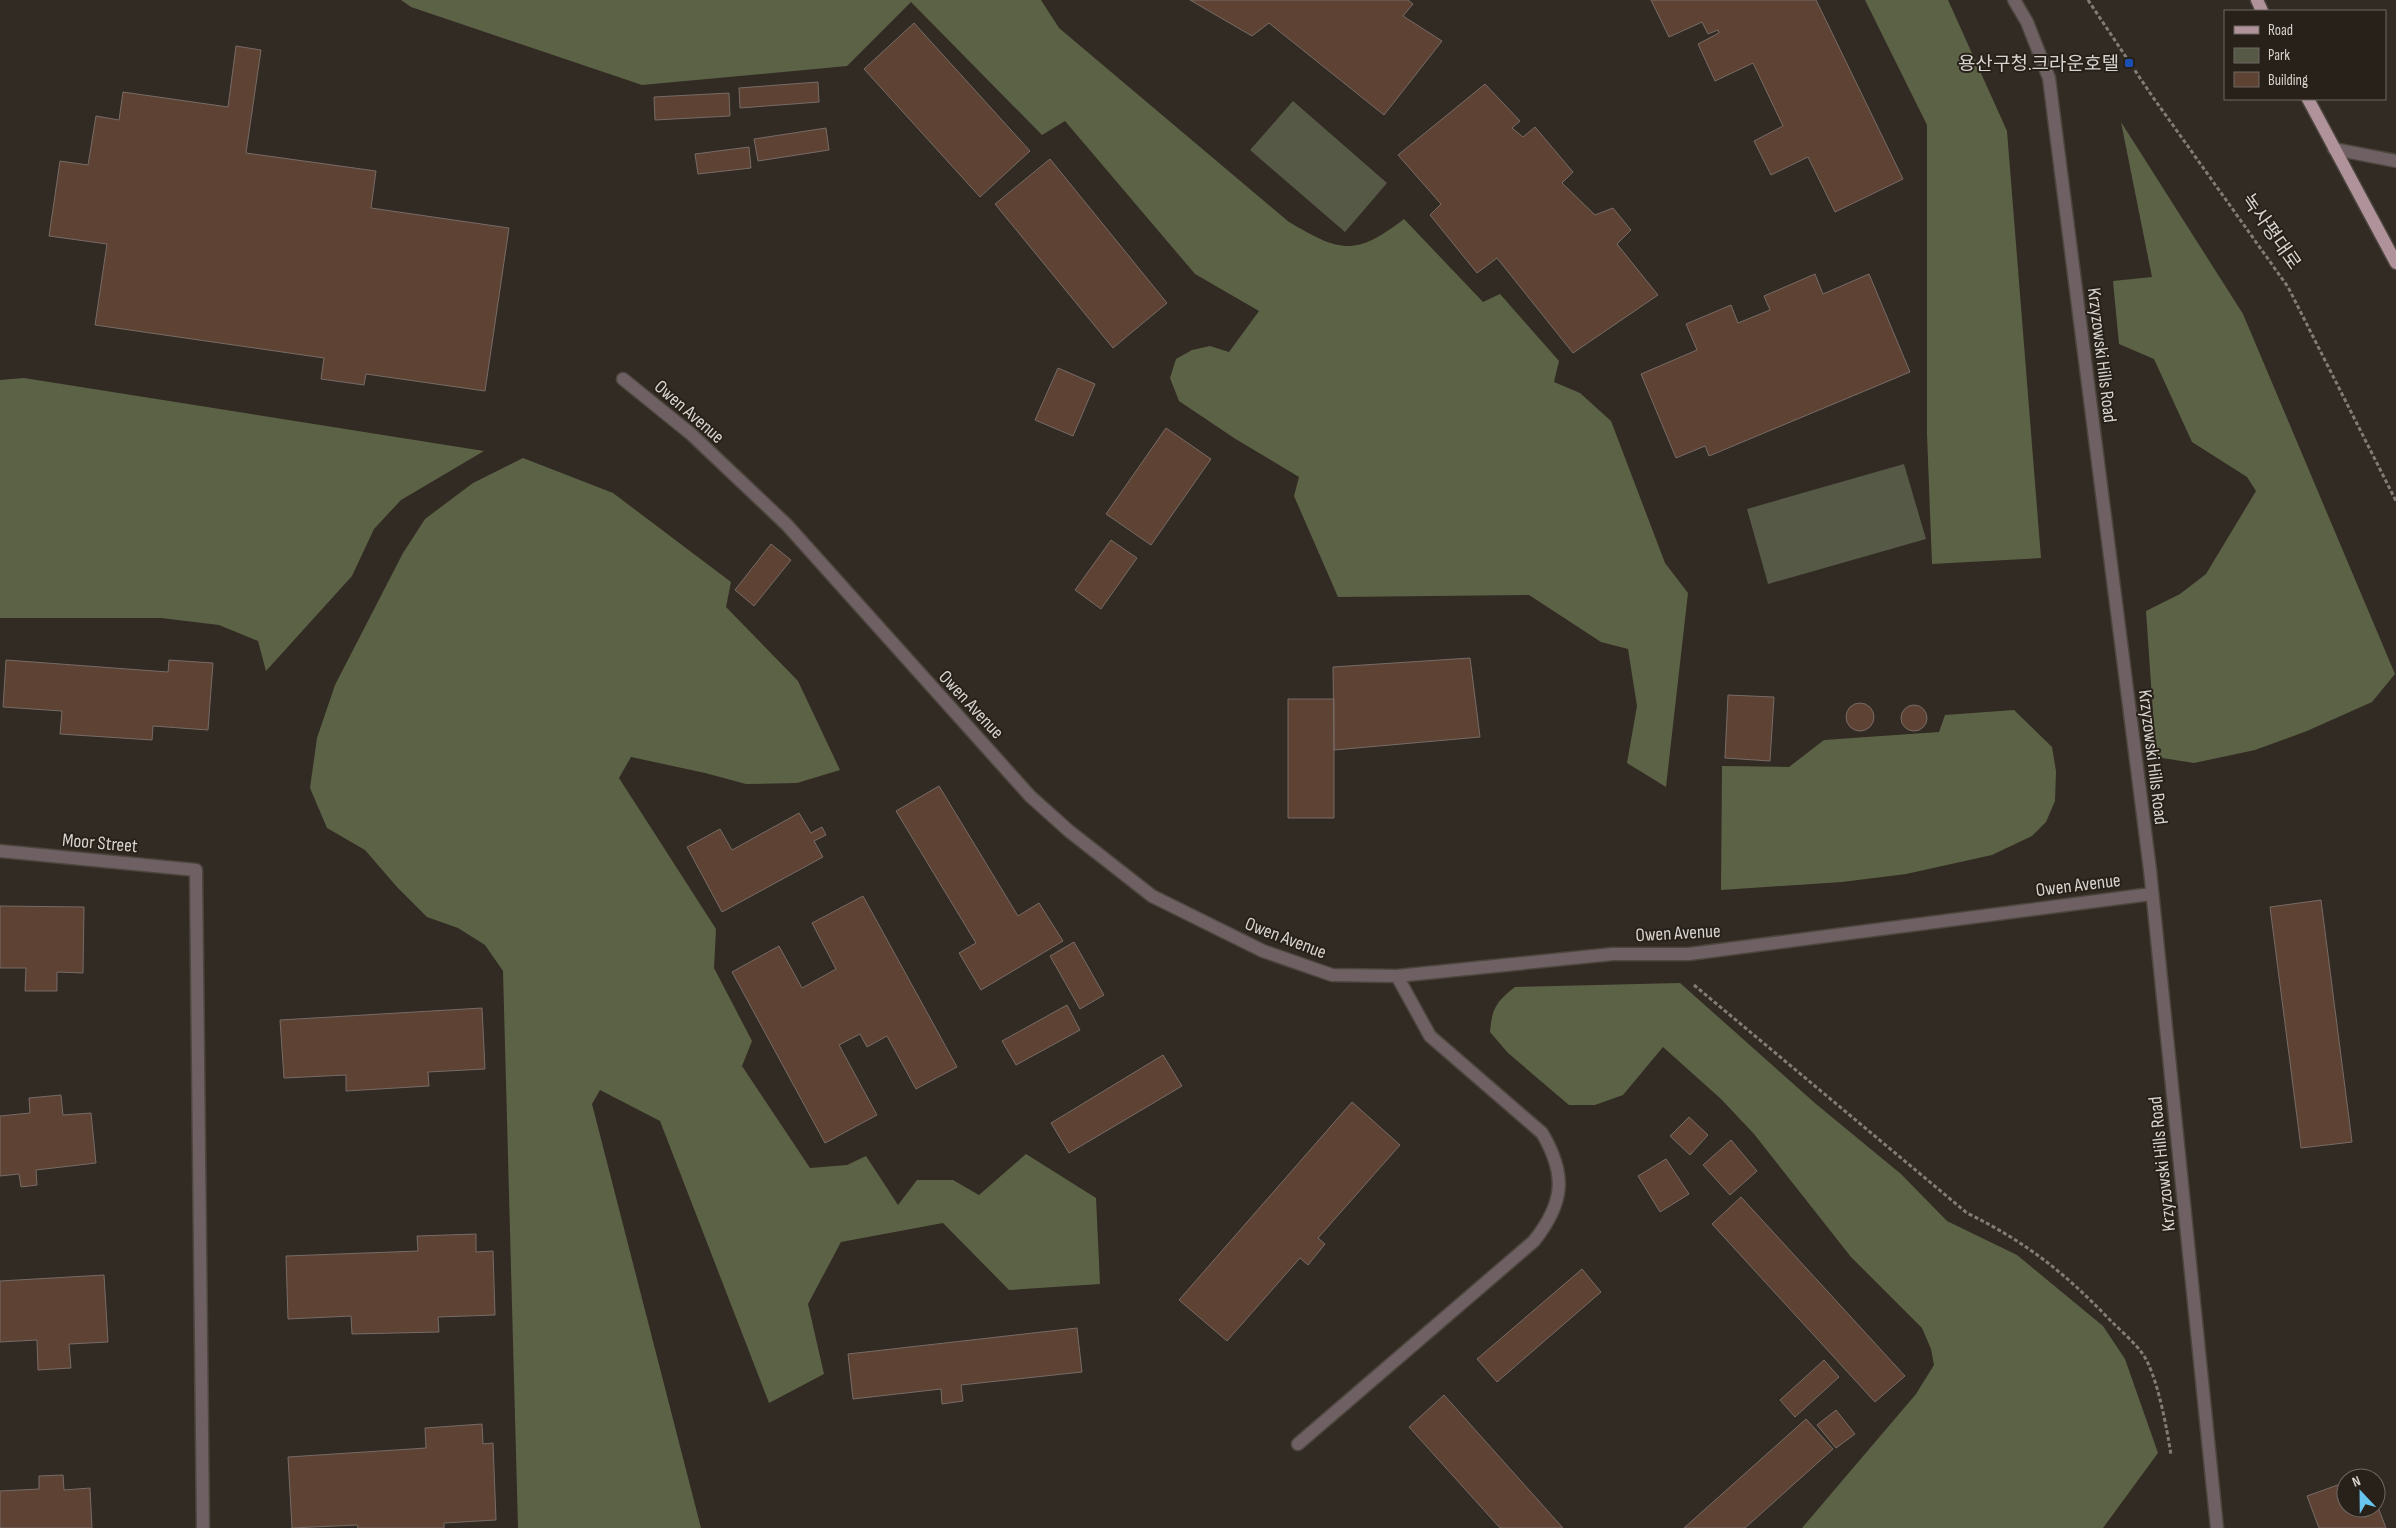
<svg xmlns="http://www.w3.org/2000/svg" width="2396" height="1528" viewBox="0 0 2396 1528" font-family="'Sofia Sans Condensed','Noto Sans KR',sans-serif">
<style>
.green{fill:#555946}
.forest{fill:#5c6246}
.building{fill:#5e4335;stroke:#776b66}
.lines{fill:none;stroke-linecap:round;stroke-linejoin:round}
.minor-casing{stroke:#4c463e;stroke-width:15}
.major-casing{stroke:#4c463e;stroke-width:15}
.path{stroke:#827c76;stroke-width:3;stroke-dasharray:4 2.5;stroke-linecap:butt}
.minor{stroke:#6e6063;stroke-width:12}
.major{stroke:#af929a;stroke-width:12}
.transit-dot{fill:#1a4fb4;stroke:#28211a;stroke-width:2}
.labels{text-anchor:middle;stroke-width:4;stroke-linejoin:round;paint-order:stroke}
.poi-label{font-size:19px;fill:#d7d3ce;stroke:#28211a;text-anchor:end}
.street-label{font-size:19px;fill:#d7d3ce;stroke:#28211a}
</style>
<rect width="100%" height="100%" fill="#322b23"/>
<path class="green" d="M1293,101l94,82 -42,49 -95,-82z
M1904,464l22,75 -158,45 -21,-75z"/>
<path class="forest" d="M401,0h640l18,28 230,194c51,30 66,35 115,-3l79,83 17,-8 59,67 -5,21 26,11 31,28 54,142 23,30 -22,194 -39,-24 10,-57 -9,-57 -27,-7 -72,-47 -191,2 -44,-101 5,-19 -65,-39 -55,-37 -9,-23 6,-19 16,-9 18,-4 19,6 30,-41 -64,-37 -130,-153 -23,14 -131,-133 -64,64 -205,19 -231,-78z
M1865,0h83l59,131 34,427 -109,6 -5,-130v-309z
M2121,122l122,192 152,360 -23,28 -65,29 -52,19 -61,13 -38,-6 -10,-146 34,-17 26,-20 50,-83 -9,-14 -55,-35 -38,-83 -35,-15 -6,-63 39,-4z
M24,378l460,73 -83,49 -27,29 -22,47 -86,95 -8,-30 -39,-16 -58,-7h-161v-238z
M523,458l90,35 118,89 -5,25 72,74 42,89 -43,13 -51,1 -41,-11 -74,-16 -12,21 97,151 -2,39 38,73 -10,25 68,102 37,-3 19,-9 32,49 19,-25h36l26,15 47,-41 70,44 4,86 -91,6 -66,-67 -102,19 -33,62 16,70 -55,29 -109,-282 -60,-31 -8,14 109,424h-183l-15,-557 -18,-26 -27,-17 -31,-11 -30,-30 -32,-37 -38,-22 -17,-40 7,-50 18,-53 68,-132 22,-34 48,-36z
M2014,710l38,37 4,24 -1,30 -9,21 -14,14 -40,19 -86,19 -64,8 -121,8 1,-124 67,1 35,-27 115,-8 6,-17z
M1680,983l136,121 85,70 46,47 70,34 86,71 22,33 33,94 -55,75h-301l114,-134 18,-29 -3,-16 -9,-21 -71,-71 -97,-123 -33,-35 -58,-52 -40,48 -28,10h-26l-61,-52 -18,-21c2,-24 6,-30 25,-45z"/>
<path class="building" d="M1190,0h218l5,4 -10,12 39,25 -58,74 -115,-92 -17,13z
M1651,0h165l87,179 -68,33 -27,-55 -37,18 -17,-34 29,-15 -30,-63 -38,18 -17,-37 21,-11 -1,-3 -10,4 -6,-12 -33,15z
M914,23l116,128 -50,46 -116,-128z
M236,46l25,4 -15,103 130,18 -5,37 138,20 -24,163 -119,-17 -2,11 -43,-6 3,-21 -229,-33 12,-81 -58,-8 11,-75 28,4 8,-49 23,4 4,-28 105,15z
M818,82l1,20 -79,6 -1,-20z
M1485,84l35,37 -8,7 11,9 12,-10 38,45 -11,11 33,32 18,-7 18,22 -14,14 41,51 -85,58 -76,-95 -20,15 -47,-58 11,-11 -43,-49z
M729,93l1,23 -75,4 -1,-23z
M826,128l3,22 -71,11 -4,-22z
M749,147l2,21 -53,6 -3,-20z
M1050,159l117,144 -54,45 -118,-144z
M1815,274l8,20 46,-20 41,98 -201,84 -4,-10 -29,12 -35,-84 56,-24 -11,-26 45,-19 7,18 32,-13 -6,-14z
M1058,368l37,16 -22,52 -38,-16z
M1166,428l45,31 -60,86 -45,-31z
M1111,540l26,18 -36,51 -26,-19z
M771,544l20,16 -37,46 -19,-16z
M1470,658l10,79 -146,13 -1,-83z
M6,660l162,12 1,-12 44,3 -5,67 -55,-4 -1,14 -92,-6 2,-23 -59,-4z
M1728,695l46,2 -4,64 -45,-3z
M1288,699h46v119h-46z
M1846 717a14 14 0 1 1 28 0a14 14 0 1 1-28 0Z
M1901 718a13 13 0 1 1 26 0a13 13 0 1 1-26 0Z
M939,786l79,130 21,-13 24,38 -82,49 -22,-37 17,-10 -80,-132z
M799,813l12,20 11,-6 4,8 -12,6 9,16 -101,55 -35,-65 33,-18 12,21z
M863,896l94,171 -41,22 -29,-53 -20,11 -7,-13 -21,11 38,70 -52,28 -93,-171 47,-26 23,42 34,-19 -24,-46z
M2321,900l31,242 -51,6 -31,-241z
M0,906l84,1 -1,66 -26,-1v19h-32l1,-23h-26z
M1074,942l30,53 -24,14 -30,-53z
M1067,1005l13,25 -64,35 -14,-24z
M482,1008l3,61 -57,3 1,14 -83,5v-16l-62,3 -4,-58z
M1163,1055l19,31 -113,67 -18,-30z
M61,1095l2,20 28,-2 5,50 -60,7 1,15 -16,2 -2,-13 -19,2v-60l30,-3 -1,-15z
M1352,1102l48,43 -82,93 7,6 -17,21 -8,-7 -73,83 -48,-41z
M1689,1117l19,18 -18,20 -20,-19z
M1731,1140l26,31 -27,24 -27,-30z
M1666,1159l23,35 -29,18 -22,-36z
M1741,1197l164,179 -30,26 -163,-178z
M476,1234v18l17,-1 2,64 -57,2 1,15 -87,2 -1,-18 -63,3 -2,-63 132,-5 -1,-15z
M1582,1269l19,23 -104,90 -20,-23z
M104,1275l4,67 -39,2 2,24 -33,2 -1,-30 -37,2v-61z
M1077,1328l5,44 -121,13 2,16 -21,3 -1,-15 -88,10 -5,-45z
M1824,1360l15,17 -44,40 -15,-17z
M1444,1395l119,133h-63l-91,-101z
M1836,1410l19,24 -19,14 -19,-23z
M1806,1419l27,30 -88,79h-61z
M482,1424l1,20 10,-1 3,77 -52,3v5h-86l-1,-3 -65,3 -4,-71 138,-9 -1,-20z
M63,1475l1,15 26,-2 2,40h-92v-37l39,-2v-13z
M2346,1482v26h30v-6l10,26h-67l-12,-32z"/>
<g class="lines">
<defs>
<path id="minor" d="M2014,0l13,22 22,56 101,792 67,658
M2334,149l62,12
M623,379l68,55 96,91 243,271 39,35 83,65 111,55 69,24 65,1 216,-22h76l462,-60
M0,851l196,19 7,658
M1298,1444l236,-203c30,-38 33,-66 8,-108l-112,-97 -33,-60"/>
<path id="major" d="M2257,0l5,11
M2308,99l88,164"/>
</defs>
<use href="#minor" class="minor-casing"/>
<use href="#major" class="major-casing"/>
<path class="path" d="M2088,0l62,93 138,194 108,214
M1694,985l273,228c59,29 98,60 143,107 10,10 23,21 32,33 15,20 25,76 29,102"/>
<use href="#minor" class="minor"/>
<use href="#major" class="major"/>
</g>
<rect class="transit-dot" x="2124" y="58" width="10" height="10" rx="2.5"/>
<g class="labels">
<g class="poi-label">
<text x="2119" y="70">용산구청.크라운호텔</text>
</g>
<g class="street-label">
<text transform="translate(2272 231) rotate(55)" y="7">녹사평대로</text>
<text transform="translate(2103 355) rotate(83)" y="7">Krzyzowski Hills Road</text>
<text transform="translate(690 411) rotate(41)" y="7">Owen Avenue</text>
<text transform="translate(972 704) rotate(47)" y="7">Owen Avenue</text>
<text transform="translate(2154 757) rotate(83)" y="7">Krzyzowski Hills Road</text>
<text transform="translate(100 842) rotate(5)" y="7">Moor Street</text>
<text transform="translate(2078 884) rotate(-7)" y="7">Owen Avenue</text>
<text transform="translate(1678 932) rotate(-3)" y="7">Owen Avenue</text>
<text transform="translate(1286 937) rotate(21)" y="7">Owen Avenue</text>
<text transform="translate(2161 1164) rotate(-96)" y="7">Krzyzowski Hills Road</text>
</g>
</g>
<rect x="2224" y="10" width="162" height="90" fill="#28211a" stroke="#6e6862"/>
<rect x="2234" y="26" width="25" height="8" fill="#af929a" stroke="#6e6862"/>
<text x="2268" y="35" font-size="15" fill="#d7d3ce">Road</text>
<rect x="2234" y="48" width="25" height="15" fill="#555946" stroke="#6e6862"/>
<text x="2268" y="60" font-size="15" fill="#d7d3ce">Park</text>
<rect x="2234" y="72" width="25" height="15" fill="#5e4335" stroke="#6e6862"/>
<text x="2268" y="85" font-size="15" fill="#d7d3ce">Building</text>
<g transform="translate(2361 1493) rotate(338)"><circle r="24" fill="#28211a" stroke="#6e6862"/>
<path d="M0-4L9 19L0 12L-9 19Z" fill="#66c4ef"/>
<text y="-8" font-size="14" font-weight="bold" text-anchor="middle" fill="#d7d3ce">N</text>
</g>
</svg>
